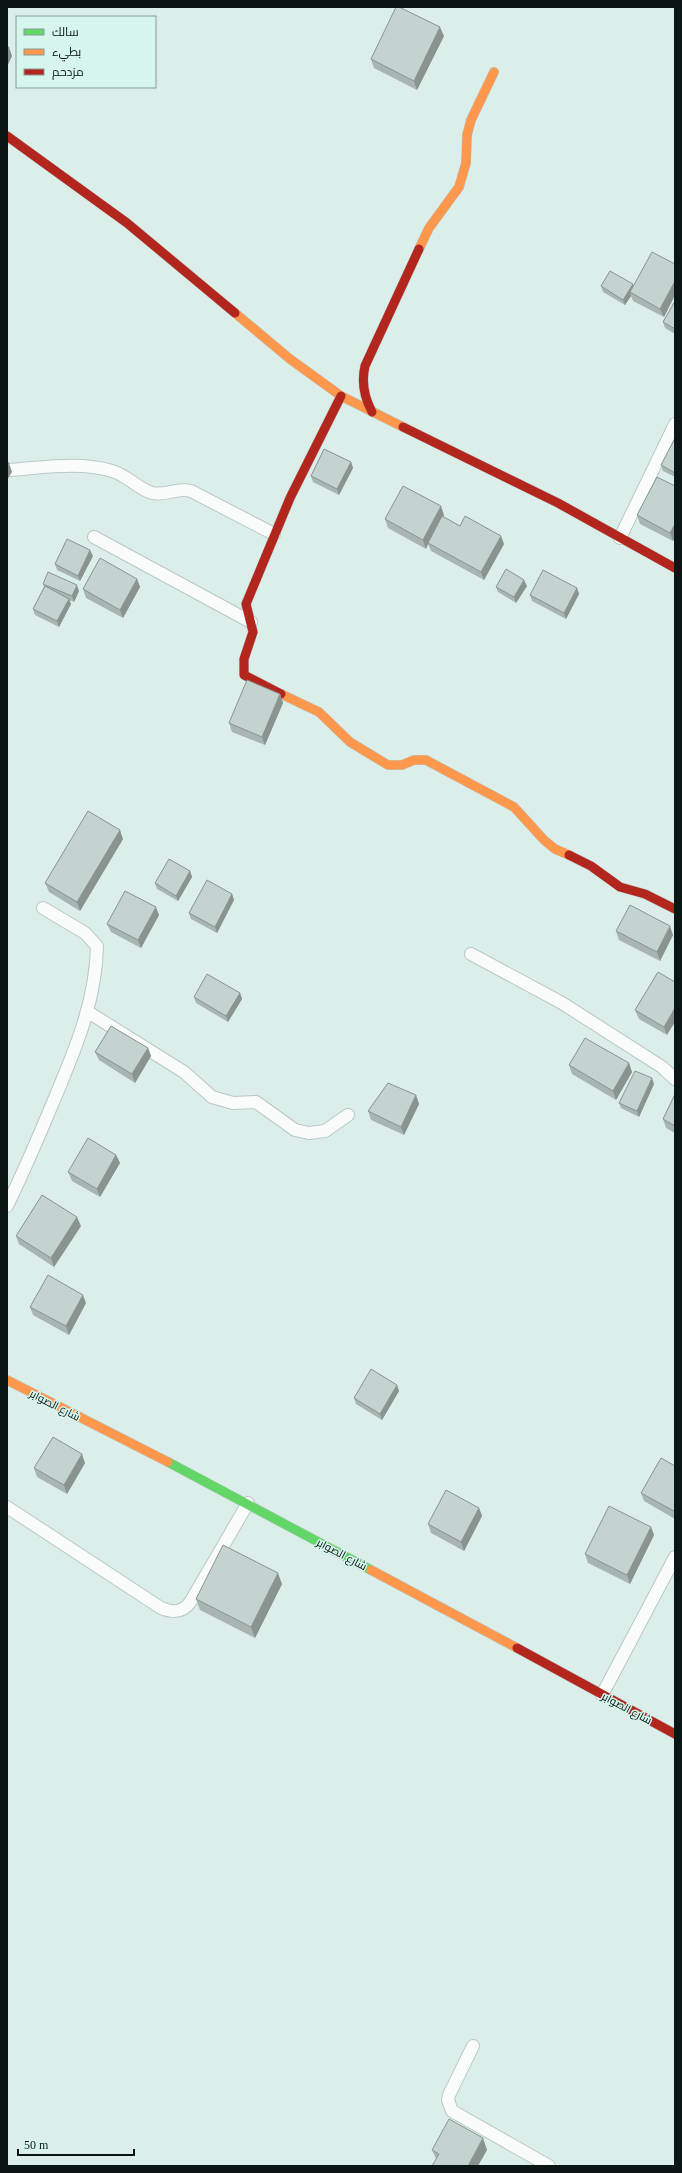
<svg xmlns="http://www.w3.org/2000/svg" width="682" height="2173" viewBox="0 0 682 2173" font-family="'Times New Roman',Cairo,serif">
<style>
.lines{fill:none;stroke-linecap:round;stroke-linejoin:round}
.street-casing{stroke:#b9c8c4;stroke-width:14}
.fast-casing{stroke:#b9c8c4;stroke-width:10}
.slow-casing{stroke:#b9c8c4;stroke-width:10}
.jam-casing{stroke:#b9c8c4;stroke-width:10}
.street{stroke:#fafcfc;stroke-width:12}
.fast{stroke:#63d668;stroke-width:9}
.slow{stroke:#ff974d;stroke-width:9}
.jam{stroke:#b3261e;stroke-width:9}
.wall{fill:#a9b5b2}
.shaded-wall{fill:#899491}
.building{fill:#c4d3cf;stroke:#899491}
.labels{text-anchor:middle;stroke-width:3;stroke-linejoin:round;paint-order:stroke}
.street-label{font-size:11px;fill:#0a1613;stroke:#d5f5ed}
</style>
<rect width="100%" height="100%" fill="#dceeea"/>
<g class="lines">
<defs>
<path id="street" d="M7,470c34,-2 72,-9 105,1 15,4 26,18 40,22 14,3 25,-6 39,-2l83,43
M94,537l157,85
M620,538l55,-114
M471,954l91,49 100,64 13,12
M88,1012l96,60 28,25 21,6 23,-1 39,28 14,3 16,-2 23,-16
M7,1206c17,-35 32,-70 47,-106 21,-50 42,-99 43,-154l-12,-13 -42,-25
M7,1507l154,101c12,5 22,5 30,-7l57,-98
M602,1695l73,-138
M473,2046l-24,49 -1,5 4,11 97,55"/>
<path id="fast" d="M168,1462l203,108"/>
<path id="slow" d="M419,249l10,-21 30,-41 7,-24 1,-28 4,-15 23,-48
M235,313l55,46 51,37 62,31
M281,694l38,18 31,30 38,23h14l12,-5h12l88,47 30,33 11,9 14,6
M7,1380l161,82
M371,1570l146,78"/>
<path id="jam" d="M7,136l120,87 108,90
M372,412c-8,-15 -11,-29 -7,-46l54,-117
M403,427l155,76 117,65
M281,694l-37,-19v-16l9,-27 -7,-28 44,-106 51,-102
M569,855l22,11 29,21 25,7 30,15
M517,1648l158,86"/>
</defs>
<use href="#street" class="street-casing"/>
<use href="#fast" class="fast-casing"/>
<use href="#slow" class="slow-casing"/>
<use href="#jam" class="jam-casing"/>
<use href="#street" class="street"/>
<use href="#fast" class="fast"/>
<use href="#slow" class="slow"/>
<use href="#jam" class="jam"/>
</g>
<path class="wall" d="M444,36l-27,54 -43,-22 -3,-9z
M675,264v31l-11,22 -31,-16 -2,-5 -6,9 -22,-13 -2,-6 32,-2v2z
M675,301v33l-10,-6 -2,-6z
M675,438v39l-12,-6 -2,-6z
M351,462l2,6 -14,27 -26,-13 -2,-6z
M675,486v52l-2,3 -33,-17 -3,-9z
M444,515l-1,2 17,9 44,18 -20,36 -53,-29 -3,-7 -2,5 -38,-21 -3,-9z
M93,556l-13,25 -23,-11 -2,-6z
M137,579l3,8 -17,31 -37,-20 -3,-9z
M43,584l36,7 -5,11 -5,-2 2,4 -12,23 -24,-12 -2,-6 11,-22z
M527,586l-11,17 -18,-11 -2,-5z
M577,588l2,6 -13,25 -34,-18 -2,-6z
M280,694l3,9 -18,42 -33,-13 -3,-9z
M123,839l-43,72 -31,-19 -4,-9z
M190,871l2,6 -14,24 -21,-12 -2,-6z
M232,894l2,6 -17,33 -26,-14 -2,-6z
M159,915l-18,33 -30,-16 -4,-8z
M616,931l57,4 -13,26 -41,-21z
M658,972l9,63 -28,-16 -4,-9z
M240,993l2,6 -14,23 -32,-19 -2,-6z
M148,1048l3,8 -16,27 -36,-23 -4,-8z
M629,1063l3,9 -16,28 -44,-26 -3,-9z
M654,1084l-15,33 -18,-9 -2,-5z
M675,1094v39l-9,-5 -3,-9z
M416,1095l3,9 -15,31 -33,-15 -3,-9z
M116,1155l4,8 -20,34 -28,-16 -4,-9z
M81,1226l-27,41 -35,-23 -3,-8z
M86,1303l-17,32 -36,-20 -3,-8z
M397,1385l2,6 -17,29 -26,-16 -2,-6z
M85,1463l-18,31 -30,-17 -3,-9z
M675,1466v53l-31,-18 -3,-8z
M479,1508l3,8 -18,35 -33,-18 -3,-9z
M651,1527l3,8 -24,49 -42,-21 -3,-9z
M282,1584l-27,54 -55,-28 -4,-11z
M432,2150h55l-51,9z"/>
<path class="shaded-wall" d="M440,27l4,9 -27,54 -3,-9z
M9,47l3,9 -5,11v-15z
M675,281v14l-11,22 -4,-8z
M633,284l2,6 -5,2 1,4 -6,9 -2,-5z
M351,462l2,6 -14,27 -2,-6z
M9,463l3,9 -5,8v-13z
M441,506l3,9 -15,28h-1v1l-2,5 -3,-9z
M675,524v14l-2,3 -3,-8z
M501,536l3,8 -20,36 -3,-8z
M90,550l3,6 -13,25 -2,-5z
M137,579l3,8 -17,31 -3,-8z
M524,580l3,6 -11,17 -2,-6z
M77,585l2,6 -5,11 -2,-6z
M577,588l2,6 -13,25 -2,-6z
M69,599l2,5 -12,23 -2,-6z
M280,694l3,9 -18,42 -3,-8z
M120,830l3,9 -43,72 -3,-9z
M190,871l2,6 -14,24 -2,-5z
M232,894l2,6 -17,33 -2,-6z
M156,907l3,8 -18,33 -3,-8z
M670,926l3,9 -13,26 -3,-9z
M240,993l2,6 -14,23 -2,-6z
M675,1008v14l-8,13 -3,-8z
M148,1048l3,8 -16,27 -3,-9z
M629,1063l3,9 -16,28 -3,-9z
M652,1078l2,6 -15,33 -2,-6z
M416,1095l3,9 -15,31 -3,-8z
M116,1155l4,8 -20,34 -3,-8z
M77,1217l4,9 -27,41 -3,-9z
M83,1295l3,8 -17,32 -3,-9z
M397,1385l2,6 -17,29 -2,-6z
M82,1454l3,9 -18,31 -3,-9z
M479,1508l3,8 -18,35 -3,-9z
M651,1527l3,8 -24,49 -3,-9z
M278,1573l4,11 -27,54 -4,-11z
M483,2138l4,12 -9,16h-10z"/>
<path class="building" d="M396,7h3l41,20 -26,54 -43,-22z
M7,47h2l-2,5z
M652,252l23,12v17l-15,28 -30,-17z
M610,271l23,13 -10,16 -22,-14z
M675,301v28l-12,-7z
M675,438v35l-14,-8z
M324,449l27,13 -14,27 -26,-13z
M7,462l2,1 -2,4z
M657,477l18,9v38l-5,9 -33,-18z
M403,486l38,20 -18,34 -38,-21z
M442,516l18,10 5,-10 36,20 -20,36 -53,-29z
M67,539l23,11 -12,26 -23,-12z
M100,558l37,21 -17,31 -37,-21z
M506,569l18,11 -10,17 -18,-10z
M543,570l34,18 -13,25 -34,-18z
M48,572l29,13 -5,11 -29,-12z
M45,586l24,13 -12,22 -24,-12z
M247,680l33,14 -18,43 -33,-14z
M88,811l32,19 -43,72 -32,-19z
M169,859l21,12 -14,25 -21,-13z
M207,880l25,14 -17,33 -26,-14z
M125,891l31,16 -18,33 -31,-16z
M630,905l40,21 -13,26 -41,-21z
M658,972l17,10v26l-11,19 -29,-17z
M207,974l33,19 -14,23 -32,-19z
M111,1026l37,22 -16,26 -37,-22z
M585,1038l44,25 -16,28 -44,-26z
M635,1071l17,7 -15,33 -18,-8z
M388,1083l28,12 -15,32 -33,-16z
M675,1094v32l-12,-7z
M88,1138l28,17 -19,34 -29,-17z
M42,1195l35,22 -26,41 -35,-22z
M48,1275l35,20 -17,31 -36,-19z
M371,1369l26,16 -17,29 -26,-16z
M53,1437l29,17 -18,31 -30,-17z
M661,1458l14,8v43l-1,2 -33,-18z
M446,1490l33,18 -18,34 -33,-18z
M609,1506l42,21 -24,48 -42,-21z
M223,1545l55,28 -27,54 -55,-28z
M449,2119l34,19 -15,28h-36l7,-12 -7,-4z"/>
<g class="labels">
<g class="street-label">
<text transform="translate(55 1405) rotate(27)" y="4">شارع الصوابر</text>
<text transform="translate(342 1554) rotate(28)" y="4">شارع الصوابر</text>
<text transform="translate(627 1708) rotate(28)" y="4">شارع الصوابر</text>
</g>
</g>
<rect width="682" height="2173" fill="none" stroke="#0a1613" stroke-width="16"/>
<rect x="16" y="16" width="140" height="72" fill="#d5f5ed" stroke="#849c96"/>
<rect x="24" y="29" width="20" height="6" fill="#63d668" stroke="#849c96"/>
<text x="52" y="36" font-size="12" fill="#0a1613">سالك</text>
<rect x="24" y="49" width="20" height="6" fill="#ff974d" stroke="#849c96"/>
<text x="52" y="56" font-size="12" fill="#0a1613">بطيء</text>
<rect x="24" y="69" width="20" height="6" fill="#b3261e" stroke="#849c96"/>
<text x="52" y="76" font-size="12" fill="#0a1613">مزدحم</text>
<path d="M18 2149v6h116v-6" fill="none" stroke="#0a1613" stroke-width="2"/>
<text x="24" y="2149" font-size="12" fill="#0a1613" stroke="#d5f5ed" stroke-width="3" paint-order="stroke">50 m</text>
</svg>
